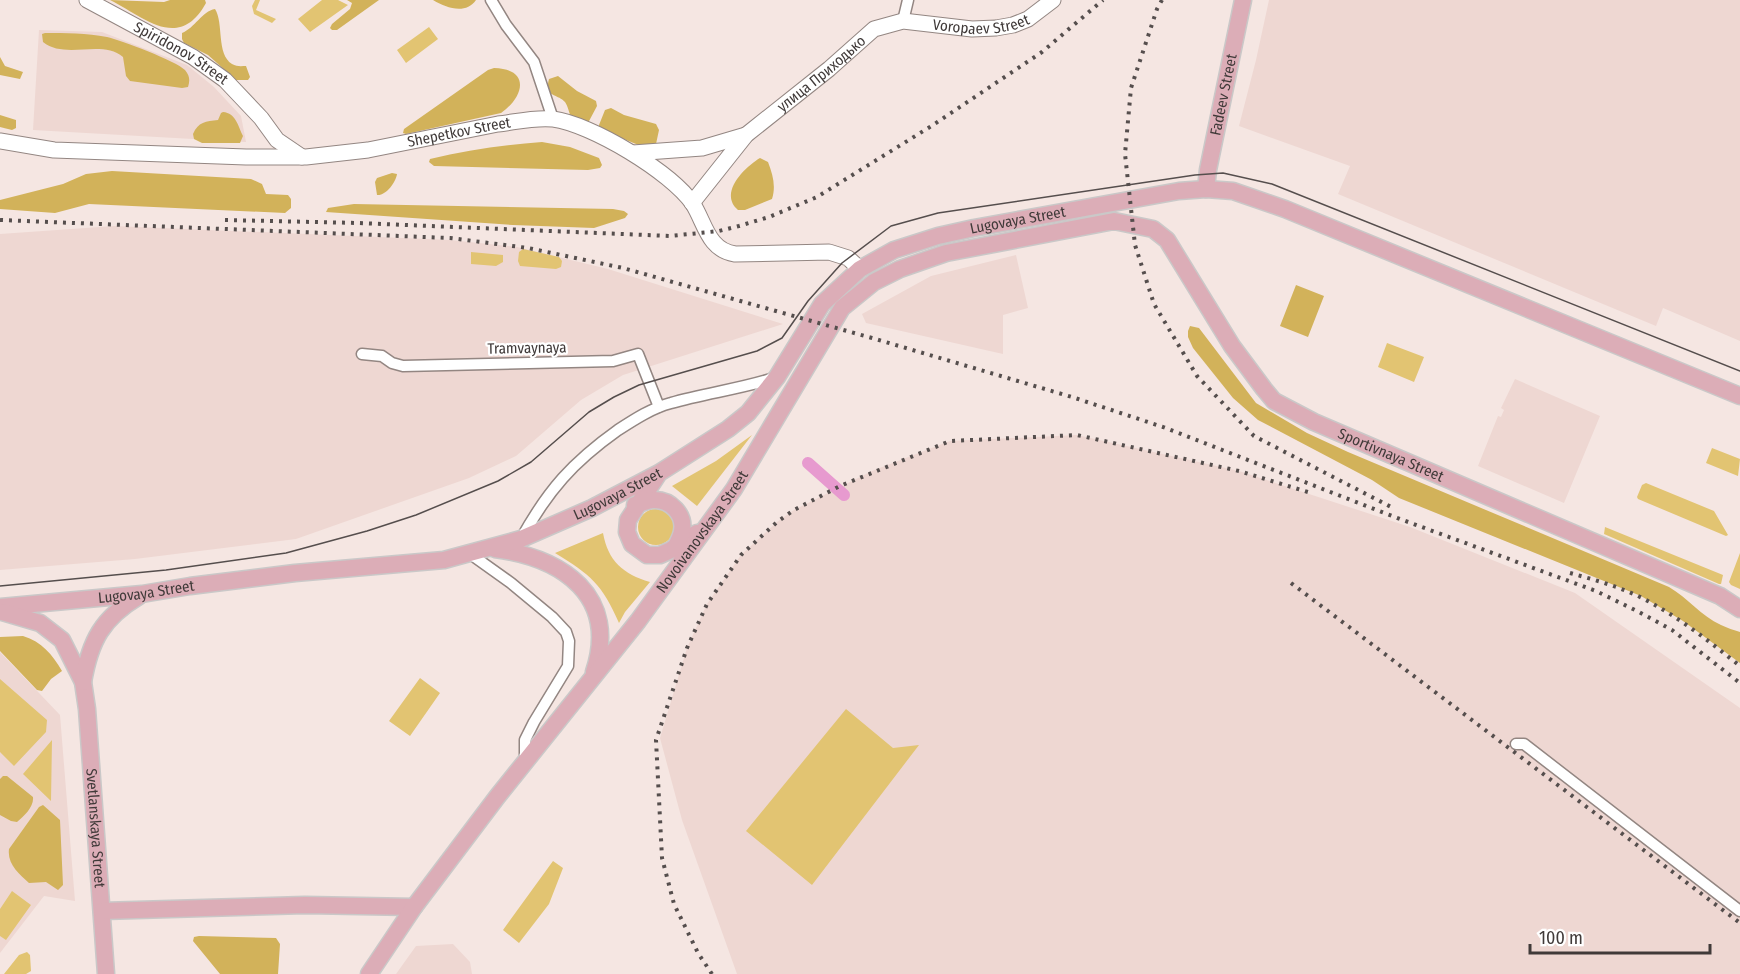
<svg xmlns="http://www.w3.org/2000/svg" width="1740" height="974" viewBox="0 0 1740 974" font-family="'Fira Sans Condensed',sans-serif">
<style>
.built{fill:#eed7d2}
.green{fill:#e2c472}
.forest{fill:#d2b25a}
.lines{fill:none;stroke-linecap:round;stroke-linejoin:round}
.canal{stroke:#e79acf;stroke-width:12}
.street-casing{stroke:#938682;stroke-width:13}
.secondary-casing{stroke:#938682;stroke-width:17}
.primary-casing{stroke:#cac8c8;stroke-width:19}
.street{stroke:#fff;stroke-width:10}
.secondary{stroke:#fff;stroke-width:15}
.primary{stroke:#dcadb7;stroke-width:16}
.tram{stroke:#554e4d;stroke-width:1.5}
.rail{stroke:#554e4d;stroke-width:4;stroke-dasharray:3 6;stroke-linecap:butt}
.labels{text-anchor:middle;stroke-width:4.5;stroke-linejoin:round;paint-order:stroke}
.street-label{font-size:15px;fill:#403a39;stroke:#fff}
</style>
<rect width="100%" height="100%" fill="#f5e6e2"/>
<path class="built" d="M1269,0h471v341l-77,-33 -7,18 -318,-132 12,-28 -111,-40 17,-66z
M39,30l63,2 85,33 27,22 27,29 5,26 -213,-12z
M114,226l336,14 67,7 91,22 175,55 -160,51 -42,25 -65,56 -47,22 -173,61 -161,20 -135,11v-336z
M1016,255l12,53 -25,7v39l-137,-31 -4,-9 69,-38z
M1515,379l85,37 -36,87 -86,-37 20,-50 3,1 3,-7 -3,-2z
M1077,435l162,36 171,56 165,66 165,115v266h-1003l-55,-154 -22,-82 27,-90 20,-44 34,-49 36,-33 17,-12 78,-39 78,-30z
M0,652l60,63 15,186 -31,-5 -44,57z
M453,944l17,18 2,12h-76l20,-28z"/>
<path class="green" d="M255,0h5l-4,10 20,9 -4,4 -18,-9 -2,-8z
M322,0h16l10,5 -38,27 -12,-13z
M429,27l9,12 -32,24 -9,-13z
M523,249l36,8 3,4 -1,6 -5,2 -36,-3 -2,-5 1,-9z
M471,252l32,3v7l-7,4 -25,-2z
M1387,343l37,14 -10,25 -36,-15z
M752,435l-55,71 -25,-20 44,-25z
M1712,448l28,11 -2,17 -32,-13z
M1646,483l68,28 14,24 -2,1 -88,-37 -1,-2 5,-12z
M638 527a18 18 0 1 1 36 0a18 18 0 1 1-36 0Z
M1605,527l118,48 -2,9h-2l-115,-50z
M603,533c5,28 20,41 47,49l-25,30 -6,11c-17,-39 -28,-48 -64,-70z
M1740,553v36l-9,-4 -2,-3z
M420,678l20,15 -30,43 -21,-15z
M0,679l47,41 -1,12 -32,34 -14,-14z
M846,709l47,39 26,-3 -107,140 -66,-54z
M52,740l-1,61 -28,-27z
M553,861l10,7 -14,36 -30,39 -16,-13z
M12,891l19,14 -25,35 -6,-4v-27z
M27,952l3,3 1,16 -5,3h-22l15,-19z"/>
<path class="forest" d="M110,0l54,2 6,-2h35l1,3c-27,49 -62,14 -96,-3z
M347,0h32l-42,30h-5l-2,-2 2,-4 18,-15 2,-6z
M433,0h43c-10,15 -30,8 -43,0z
M215,9c9,14 1,45 17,55 5,3 10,2 14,2l4,11 -2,3h-12l-28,-25 -24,-12 -2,-4v-6c13,-5 20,-22 33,-24z
M45,33c20,0 42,0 62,4 14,3 69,24 78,33 5,6 5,11 3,17l-6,1 -52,-7 -4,-5 -3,-19c-21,-18 -58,3 -80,-15l-1,-8z
M0,57l5,9 18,6 -3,7 -20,-4z
M494,68c37,1 30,29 7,45l-95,21 -3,-1 1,-4 84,-59z
M558,76l19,15 19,10 1,5 -9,17 -17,-6c-2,-4 -3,-11 -6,-15 -8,-9 -21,-4 -16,-23z
M611,108l13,7 32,9 3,6 -3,14 -15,2 -42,-17v-4l6,-15z
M223,112c13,1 15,14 20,24l-3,7h-38l-8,-4 -1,-5c5,-12 13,-13 25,-14l3,-7z
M0,115l16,5v8l-4,2 -12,-3z
M542,142l28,5 29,11 3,7 -2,3 -12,2 -154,-4 -5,-4 1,-3c37,-9 74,-14 112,-17z
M760,158l8,4c5,13 8,24 4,37l-27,11h-7c-20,-17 7,-43 22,-52z
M112,171l139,8 11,5 4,10 22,1 3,4v9l-6,5 -196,-9 -34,9 -55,-4v-9l63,-16 23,-10z
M392,173l5,1c-1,8 -11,22 -20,21l-2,-13 2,-4z
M354,204l259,5 11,2 4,3 -3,4 -31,10 -81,-3 -187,-13 2,-4z
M1296,285l28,11 -16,41 -28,-11z
M1190,326l9,2 57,75 51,30 41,19 321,135c19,11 32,29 52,38 6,3 13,5 19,7v31l-57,-42 -42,-25 -242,-98 -27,-18 -114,-60 -25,-22 -40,-50 -5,-11v-6z
M23,636c19,6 29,18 39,35l-11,8 -9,12 -5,-1 -37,-39v-14z
M3,776h4l26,21c1,10 -9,19 -16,25l-6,-1 -11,-6v-36z
M43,805l17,15 3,65 -5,5 -12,-8 -17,1c-10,-9 -22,-19 -20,-34l30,-42z
M199,936l77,2 4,6 -2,30h-58l-27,-33 1,-4z"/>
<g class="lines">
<path class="canal" d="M808,463l36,32"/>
<defs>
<path id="street" d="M491,0l15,25 28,37 19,57
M903,21l5,-21
M362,354l20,2 10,7 11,3 210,-5 25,-7 21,53
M521,539c27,-49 52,-77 97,-109 17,-11 34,-22 53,-27 34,-10 70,-14 103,-25
M469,553l42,30 41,34 14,15 3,9 -1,25 -34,56 -9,18v21
M1516,744h8l216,167"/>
<g id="secondary">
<path id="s1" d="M87,0l106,57 32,23 36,38 16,22 25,17"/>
<path id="s2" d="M0,141l54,9 192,7h60l62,-7 130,-26c17,-2 37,-7 55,-5 38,5 118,53 140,85 12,19 15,46 42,50l94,-2 19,6 12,11"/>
<path d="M633,153l69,-5 44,-13"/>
<path id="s3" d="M692,203l54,-68 83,-66 45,-40 29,-8 69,8 24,-1 17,-3 15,-6 25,-19"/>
</g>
<g id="primary">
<path id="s4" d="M1206,189l2,-19 35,-170"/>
<path d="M657,476l-29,44 -1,12 5,12 15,11h13l11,-5 26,-17"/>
<path d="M635,505c6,-1 12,-5 18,-5 18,-1 32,15 29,31 -1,7 -5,12 -7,18"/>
<path d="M495,549c68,9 124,47 99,123"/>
<path id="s5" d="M0,607l142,-13 48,-8 105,-13 149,-13 77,-21 71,-31 67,-35 69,-44 20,-16 29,-36 45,-73 38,-35 34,-19 44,-14 36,-8 205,-37 27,-2 27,2 52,18 455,187"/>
<path id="s6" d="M2,612l38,11 22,17 21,42 4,27 19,265"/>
<path d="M83,682c7,-41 19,-64 56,-86"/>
<path d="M102,911l203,-6 109,2"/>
<path id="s7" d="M369,974l45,-67 83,-110 141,-176 96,-132 108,-181 32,-26 26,-13 46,-16 168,-32 39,8 14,11 65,106 32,43 10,12 40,21 406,174 20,13"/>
</g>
</defs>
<use href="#street" class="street-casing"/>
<use href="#secondary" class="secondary-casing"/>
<use href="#primary" class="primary-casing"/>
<use href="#street" class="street"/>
<use href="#secondary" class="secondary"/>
<use href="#primary" class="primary"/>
<path class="tram" d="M0,586l166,-16 120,-17 81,-22 49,-16 82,-34 33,-19 58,-50 25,-15 25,-12 118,-34 25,-13 26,-37 34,-38 49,-37 47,-13 257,-38 28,-2 49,11 468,187"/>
<path class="rail" d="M1162,0l-5,9 -26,79 -6,66 10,91 19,59 43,72 57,60 141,73
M0,220l450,18 78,10 95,20 249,70 200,59 91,30 237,92 196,72 43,21 33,18 68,53
M225,220l134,3 311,13 49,-5 20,-5 30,-9 48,-20 116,-72 109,-73 61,-52
M1570,573c25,7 51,14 74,26 35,18 66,43 96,67
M1291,583l449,340
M712,974l-14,-21 -24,-49 -12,-46 -6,-118 31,-92 20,-44 34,-49 36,-33 17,-12 46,-24 110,-45 127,-6 162,36 72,22"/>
</g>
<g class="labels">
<g class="street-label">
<text dy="5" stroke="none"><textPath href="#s3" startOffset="362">Voropaev Street</textPath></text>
<text dy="5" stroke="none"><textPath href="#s1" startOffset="108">Spiridonov Street</textPath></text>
<text dy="5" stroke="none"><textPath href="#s3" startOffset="184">улица Приходько</textPath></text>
<text dy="5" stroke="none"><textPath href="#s4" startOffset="96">Fadeev Street</textPath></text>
<text dy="5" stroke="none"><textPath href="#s2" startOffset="462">Shepetkov Street</textPath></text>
<text dy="5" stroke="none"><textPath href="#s5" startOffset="1137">Lugovaya Street</textPath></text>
<text transform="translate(527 348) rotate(-1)" y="5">Tramvaynaya</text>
<text dy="5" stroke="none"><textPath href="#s7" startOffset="1488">Sportivnaya Street</textPath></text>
<text dy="5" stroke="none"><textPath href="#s5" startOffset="633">Lugovaya Street</textPath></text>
<text dy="5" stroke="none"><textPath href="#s7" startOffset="554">Novoivanovskaya Street</textPath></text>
<text dy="5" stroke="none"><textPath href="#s5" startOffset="147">Lugovaya Street</textPath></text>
<text dy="5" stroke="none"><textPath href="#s6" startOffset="261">Svetlanskaya Street</textPath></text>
</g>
</g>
<path d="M1530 944v9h180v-9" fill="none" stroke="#403a39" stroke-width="3"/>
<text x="1539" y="944" font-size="18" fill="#403a39" stroke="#ffffff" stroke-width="4.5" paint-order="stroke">100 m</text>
</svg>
